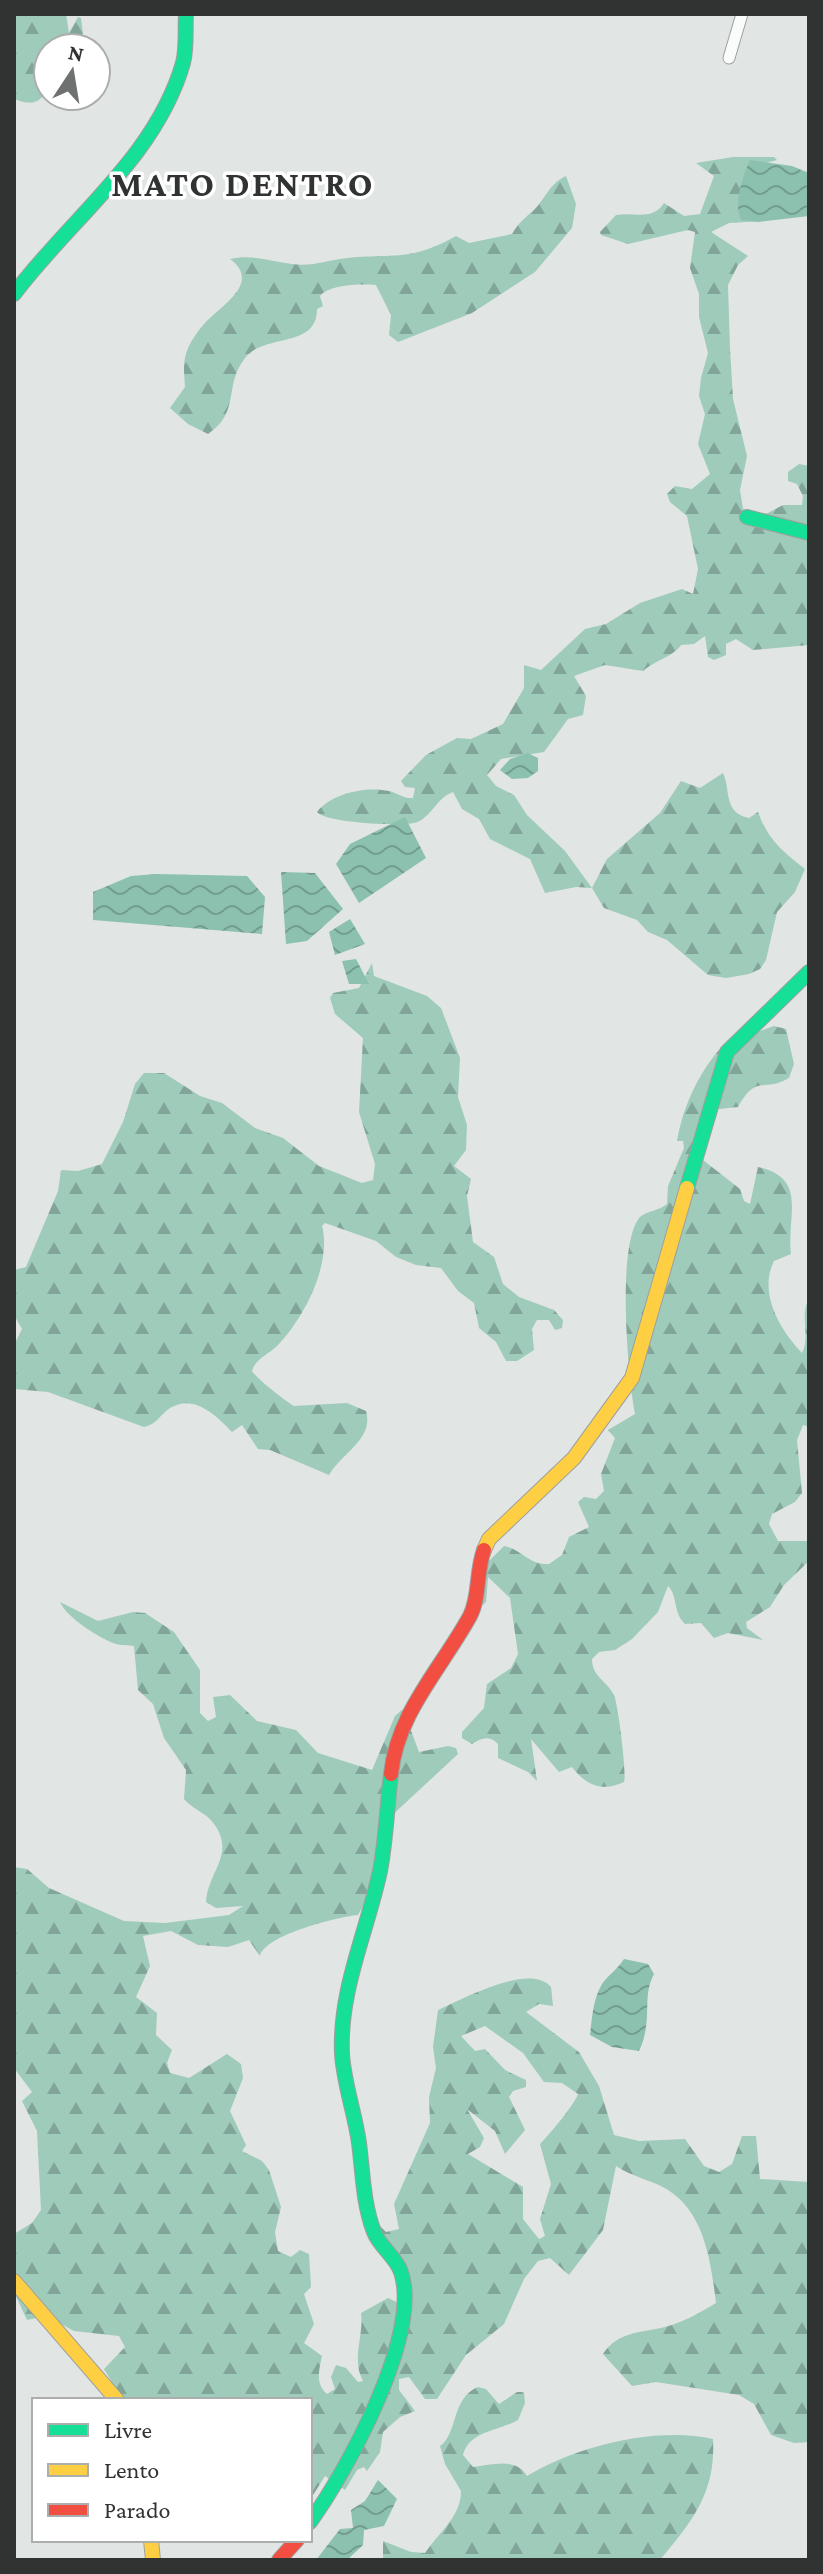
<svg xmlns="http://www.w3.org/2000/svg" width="823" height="2574" viewBox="0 0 823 2574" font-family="'Crimson Pro',serif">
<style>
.forest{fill:url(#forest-firs);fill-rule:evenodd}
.water{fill:url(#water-waves)}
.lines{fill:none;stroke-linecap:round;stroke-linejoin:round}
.street-casing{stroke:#9da09f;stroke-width:13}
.fast-casing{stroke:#9da09f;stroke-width:16}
.slow-casing{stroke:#9da09f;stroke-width:16}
.jam-casing{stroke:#9da09f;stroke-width:16}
.street{stroke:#fafbfb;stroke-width:11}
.fast{stroke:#16e098;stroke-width:14}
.slow{stroke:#ffcf43;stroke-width:14}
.jam{stroke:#f24e42;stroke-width:14}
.labels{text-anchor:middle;stroke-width:7;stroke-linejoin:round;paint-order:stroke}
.district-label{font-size:36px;font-weight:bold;letter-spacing:2px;fill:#303332;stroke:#fff}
</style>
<defs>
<pattern id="forest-firs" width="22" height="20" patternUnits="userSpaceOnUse" patternTransform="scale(2)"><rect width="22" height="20" fill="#9fcbbb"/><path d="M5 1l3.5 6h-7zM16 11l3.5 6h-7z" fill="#82a599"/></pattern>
<pattern id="water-waves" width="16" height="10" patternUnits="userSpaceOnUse" patternTransform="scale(2)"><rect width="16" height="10" fill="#8bc1ae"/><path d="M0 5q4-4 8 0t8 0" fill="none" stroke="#729d8e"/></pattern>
</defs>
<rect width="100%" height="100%" fill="#e1e5e3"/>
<path class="forest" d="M14,14h52l3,19 9,-16 3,1 2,16 -10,13h-8l-9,-8 -1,9h-7c0,26 6,67 -34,51z
M733,157h41l3,3 -19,5 6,56 -35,2 -18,9 37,24 -10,9 -10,20 2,64 3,50 14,57 -7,34 3,19 17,8 23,-12h19l1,-9 -6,-12 -9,-3v-9l11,-8 10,2v179l-56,5 -17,-11 -10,5v11l-12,5 -6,-3 -3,-21 -11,8 -13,1c-7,11 -27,16 -38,26l-38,-6 -31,11 12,20 -3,19 -15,4 -24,33 -43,7 -14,16 9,11 18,9 13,20 38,36 27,37 15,-29 53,-46 21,-32 19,7 23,-15c8,17 0,40 26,45l9,-6c10,28 25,40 47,57l-10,23 -18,20 -11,48 -6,9 -11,5 -23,4 -18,-3 -41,-35 -19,-8 -11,-12 -33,-12 -12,-20 -16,-1 -31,6 -15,-34 -40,-20 -11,-20 -17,-10 -9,-17c-16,5 -23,28 -39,31 -17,3 -88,0 -97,-11 14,-19 50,-26 72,-21 9,2 14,8 24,7l2,-10 -10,-1 -4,-6 25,-26 31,-17 14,1 32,-15 21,-36v-23l17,5 44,-41 21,-5 34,-21 42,-14 11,5 5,-25 -11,-53 -17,-14 -3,-8 8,-8 17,3 18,-15 -12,-30 7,-30 -6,-18 2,-18 7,-25 -9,-36v-23l-9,-26 5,-36 -7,-2 -60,14 -27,-9 -1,-3 16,-17c19,-3 37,6 48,-12l20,13 16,-2 14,-38 -18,-13z
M566,176l10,28 -4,24 -37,44 -63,41 -74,29 -9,-7 2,-20 -15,-30c-15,-1 -46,-1 -56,11l3,10 -6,3c0,40 -53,24 -72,49 -22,28 -4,54 -37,76l-20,-10 -18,-16 15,-21c-1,-16 -3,-28 5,-43 5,-9 12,-19 20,-26 16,-15 50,-37 20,-59 22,-5 39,2 62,5 20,3 36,-4 55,-6 50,-5 62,4 109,-22l13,7 43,-9c7,-12 12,-15 22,-24 12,-12 15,-26 32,-34z
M372,963l2,13 53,20 14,12 19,50 -2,39 9,28 -1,25 -12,16 17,13 -4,17 6,46 21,15 9,27 16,13 35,13 9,10 -1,8 -7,2 -6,-10h-12l-5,9 2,21 -17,11h-11l-10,-19 -17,-14 -5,-25 -16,-12 -17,-23 -25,-3 -20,-8 -20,-16 -51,-18 -3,3c10,38 -18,92 -44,119 -10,10 -22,13 -26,26 5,8 33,30 42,35l53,-3 19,8c8,28 -23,41 -37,64l-59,-25 -12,-1 -16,-24 -10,7c-15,-16 -38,-39 -62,-24 -9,6 -14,17 -26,19l-96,-35 -34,-3v-44l8,-16 -8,-14v-45l12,-3 32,-76 3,-21 17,1 24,-7 21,-42 12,-38 9,-11h20l36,23 22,7 33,25 28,10 36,28 43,17 11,-3 2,-16 -16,-52 4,-74 -28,-24 -5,-16 3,-5 26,-5z
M751,1022l6,10 17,-6 12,3 8,35 -5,14c-25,15 -32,-5 -51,29l-28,3 -9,40 2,10 37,29 4,12 6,3 8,-37c51,11 28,50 33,87l-17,7c-16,32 6,69 28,92 9,-17 -3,-38 7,-54v128l-6,-2 -6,15 5,53 -7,9 -23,12 -3,10 9,17h31v20l-25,24 -14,22 -24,15 1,6 16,12 -35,-7 -14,5 -13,-15 -16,1c-12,-11 -7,-28 -17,-38l-10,26 -26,27 -17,11 -16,2 -7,7c0,18 15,22 22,36 4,8 13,81 10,87 -21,10 -38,4 -52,-15l-13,5 -28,-33 6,42 -9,-9 -30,-14v-14c-9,-9 -16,-6 -26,0l-10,-6v-6l22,-24 3,-24 24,-16 7,-14 -8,-56 -22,-21 -2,25 -10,9 8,-45 20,-20c18,3 24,19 45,18l13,-9 7,-18 20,-10 -11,-25 6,-5 12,2 8,-8 -3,-17 14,-36 -7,-8 27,-16c-7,-36 -19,-170 5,-197 6,-6 19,-6 27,-13l1,-18 16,-38 -1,-7h-6c8,-46 34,-94 74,-119z
M60,1602l38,19 35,-9 12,1 29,19 26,38v43l8,8 8,-4 -3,-20 17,-2 27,26 39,9 22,23 54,17 23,-54 8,-7 16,43 29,-6 8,2 2,6 -70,65 -2,12 6,4 -6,31 -28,49c-21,2 -93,20 -98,41l-11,-16 -21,7 -30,-2 -27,-14 -28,5 7,30 -14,31 21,16 -1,22 16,15 -5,13 3,10 19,5 38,-24 14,10 2,14 -13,33 16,34 -4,6 20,10 7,9 12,37 -6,25 3,19 13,6 9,-7 9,4 2,33 -7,7 10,30 -10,19 18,13c-3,14 -7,28 5,38l8,-5 -4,-12 5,-12 10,3 12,14 5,-1c-12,-22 1,-44 -2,-68l27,-15 13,6 3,-20 -23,-39 -3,-21 8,8 13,-3 -5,-25 36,-81 -1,-26 7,-29 -3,-21 5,-37c25,-11 92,-48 113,-23l2,19 -14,-2 -13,8 53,40 20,34 15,49 25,6 46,-2 19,27 15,6 13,-8 10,-28h14l4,43 49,3v260l-15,1 -23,-8 -17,-31 -15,-9 -83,-13 -24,4 -29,-32c15,-23 38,-21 62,-27 19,-5 34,-14 51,-24 -5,-40 -11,-90 -48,-113 -16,-10 -36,-13 -52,-24l-13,64 -34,45 -19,-17 -12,3 -14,18 -20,45 -38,31 -29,44h-12l-16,-22 -10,2v11l16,21 -15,6 -17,15 -3,20 -13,19 -3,-4 -7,3 -12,20 -20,-14 -15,24v-100h-187l-19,-31 21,-22 -6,-11 -45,-5 -28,-15 -19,4 -13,-28v-58l18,-11 9,-13 -4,-79 -15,-30 10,-9 -18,-24v-201l13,2 22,19 75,33 41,2 64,-8 14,-9 -27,2 -10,-6c2,-31 30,-48 8,-78 -7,-11 -22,-15 -30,-25l2,-29 -22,-32 -11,-34 -15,-14 -4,-44c-6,-1 -12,0 -18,-2 -17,-6 -49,-26 -56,-42zM485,2026l38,27 21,29 18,1 16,11c-3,10 -29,41 -38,50l11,40 -11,35 5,17 -6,3 -16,-20v-32l-55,-33 12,-7 4,-9 -17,-29 28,22 10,23 20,-24 -16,-33 4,-6 13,-4v-7l-21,-10 -20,-21 -10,2 -14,-15z
M478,2387l8,2 13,15 18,-12h7l1,11 -7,17c-19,11 -49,11 -55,35l10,12c19,-2 44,-10 54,9 49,-30 130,-50 186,-37 3,54 -21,82 -53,121h-277v-19l28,11 14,1c14,-21 36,-36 36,-62l-16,-27 -5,-18c18,-12 11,-48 38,-59z"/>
<path class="water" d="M750,160l42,6 17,7v43l-51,6 -17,-2c-8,-17 2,-44 9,-60z
M528,753l10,5v13l-10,7 -16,1 -12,-9 10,-11z
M405,817l21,41 -67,45 -23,-39 14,-20z
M281,872l34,1 28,36 -36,32 -21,3z
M157,874l90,2 18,21 -3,37 -169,-14v-28l38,-16z
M350,919l15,25 -30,11 -6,-23z
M356,959l13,25h-20l-7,-23z
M624,1959l24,5 6,10c-13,24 0,45 -15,77l-27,-4 -22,-12c2,-17 3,-36 12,-51 6,-9 16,-15 22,-25z
M378,2480l19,19 -13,27 -20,4 -1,15 -16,15h-31l24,-31 13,-1 -2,-18 14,-9z"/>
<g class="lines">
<defs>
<path id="street" d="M729,58l13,-44"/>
<path id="fast" d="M14,294c57,-76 142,-137 169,-231 4,-15 2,-33 3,-49
M747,517l62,16
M687,1188l40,-136 82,-80
M310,2522c37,-51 112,-188 91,-250 -5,-15 -21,-25 -27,-40 -11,-29 -11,-58 -15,-89 -4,-29 -15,-59 -17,-89 -3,-64 25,-122 38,-183 6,-31 7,-65 11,-97"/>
<path id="slow" d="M484,1550l5,-11 85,-81 58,-80 55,-190
M14,2281l103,119
M151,2540l2,20"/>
<path id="jam" d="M391,1774c6,-61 50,-105 79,-158 10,-19 6,-45 14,-66
M279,2560l18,-20"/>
</defs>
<use href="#street" class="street-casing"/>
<use href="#fast" class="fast-casing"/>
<use href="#slow" class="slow-casing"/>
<use href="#jam" class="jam-casing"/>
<use href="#street" class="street"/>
<use href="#fast" class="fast"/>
<use href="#slow" class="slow"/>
<use href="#jam" class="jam"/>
</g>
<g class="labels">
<g class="district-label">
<text x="243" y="196">MATO DENTRO</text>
</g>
</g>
<rect width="823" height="2574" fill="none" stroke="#303332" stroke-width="32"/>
<rect x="32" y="2398" width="280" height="144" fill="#ffffff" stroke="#acadad" stroke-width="2"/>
<rect x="48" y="2424" width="40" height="12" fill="#16e098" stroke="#acadad" stroke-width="2"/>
<text x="104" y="2438" font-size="24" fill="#303332">Livre</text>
<rect x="48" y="2464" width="40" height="12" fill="#ffcf43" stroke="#acadad" stroke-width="2"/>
<text x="104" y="2478" font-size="24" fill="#303332">Lento</text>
<rect x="48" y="2504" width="40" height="12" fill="#f24e42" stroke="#acadad" stroke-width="2"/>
<text x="104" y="2518" font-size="24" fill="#303332">Parado</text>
<g transform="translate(72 72) rotate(12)"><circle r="38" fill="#ffffff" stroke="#acadad" stroke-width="2"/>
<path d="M0-6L14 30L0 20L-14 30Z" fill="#6e7170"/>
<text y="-12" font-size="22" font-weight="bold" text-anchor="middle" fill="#303332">N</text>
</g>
</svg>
